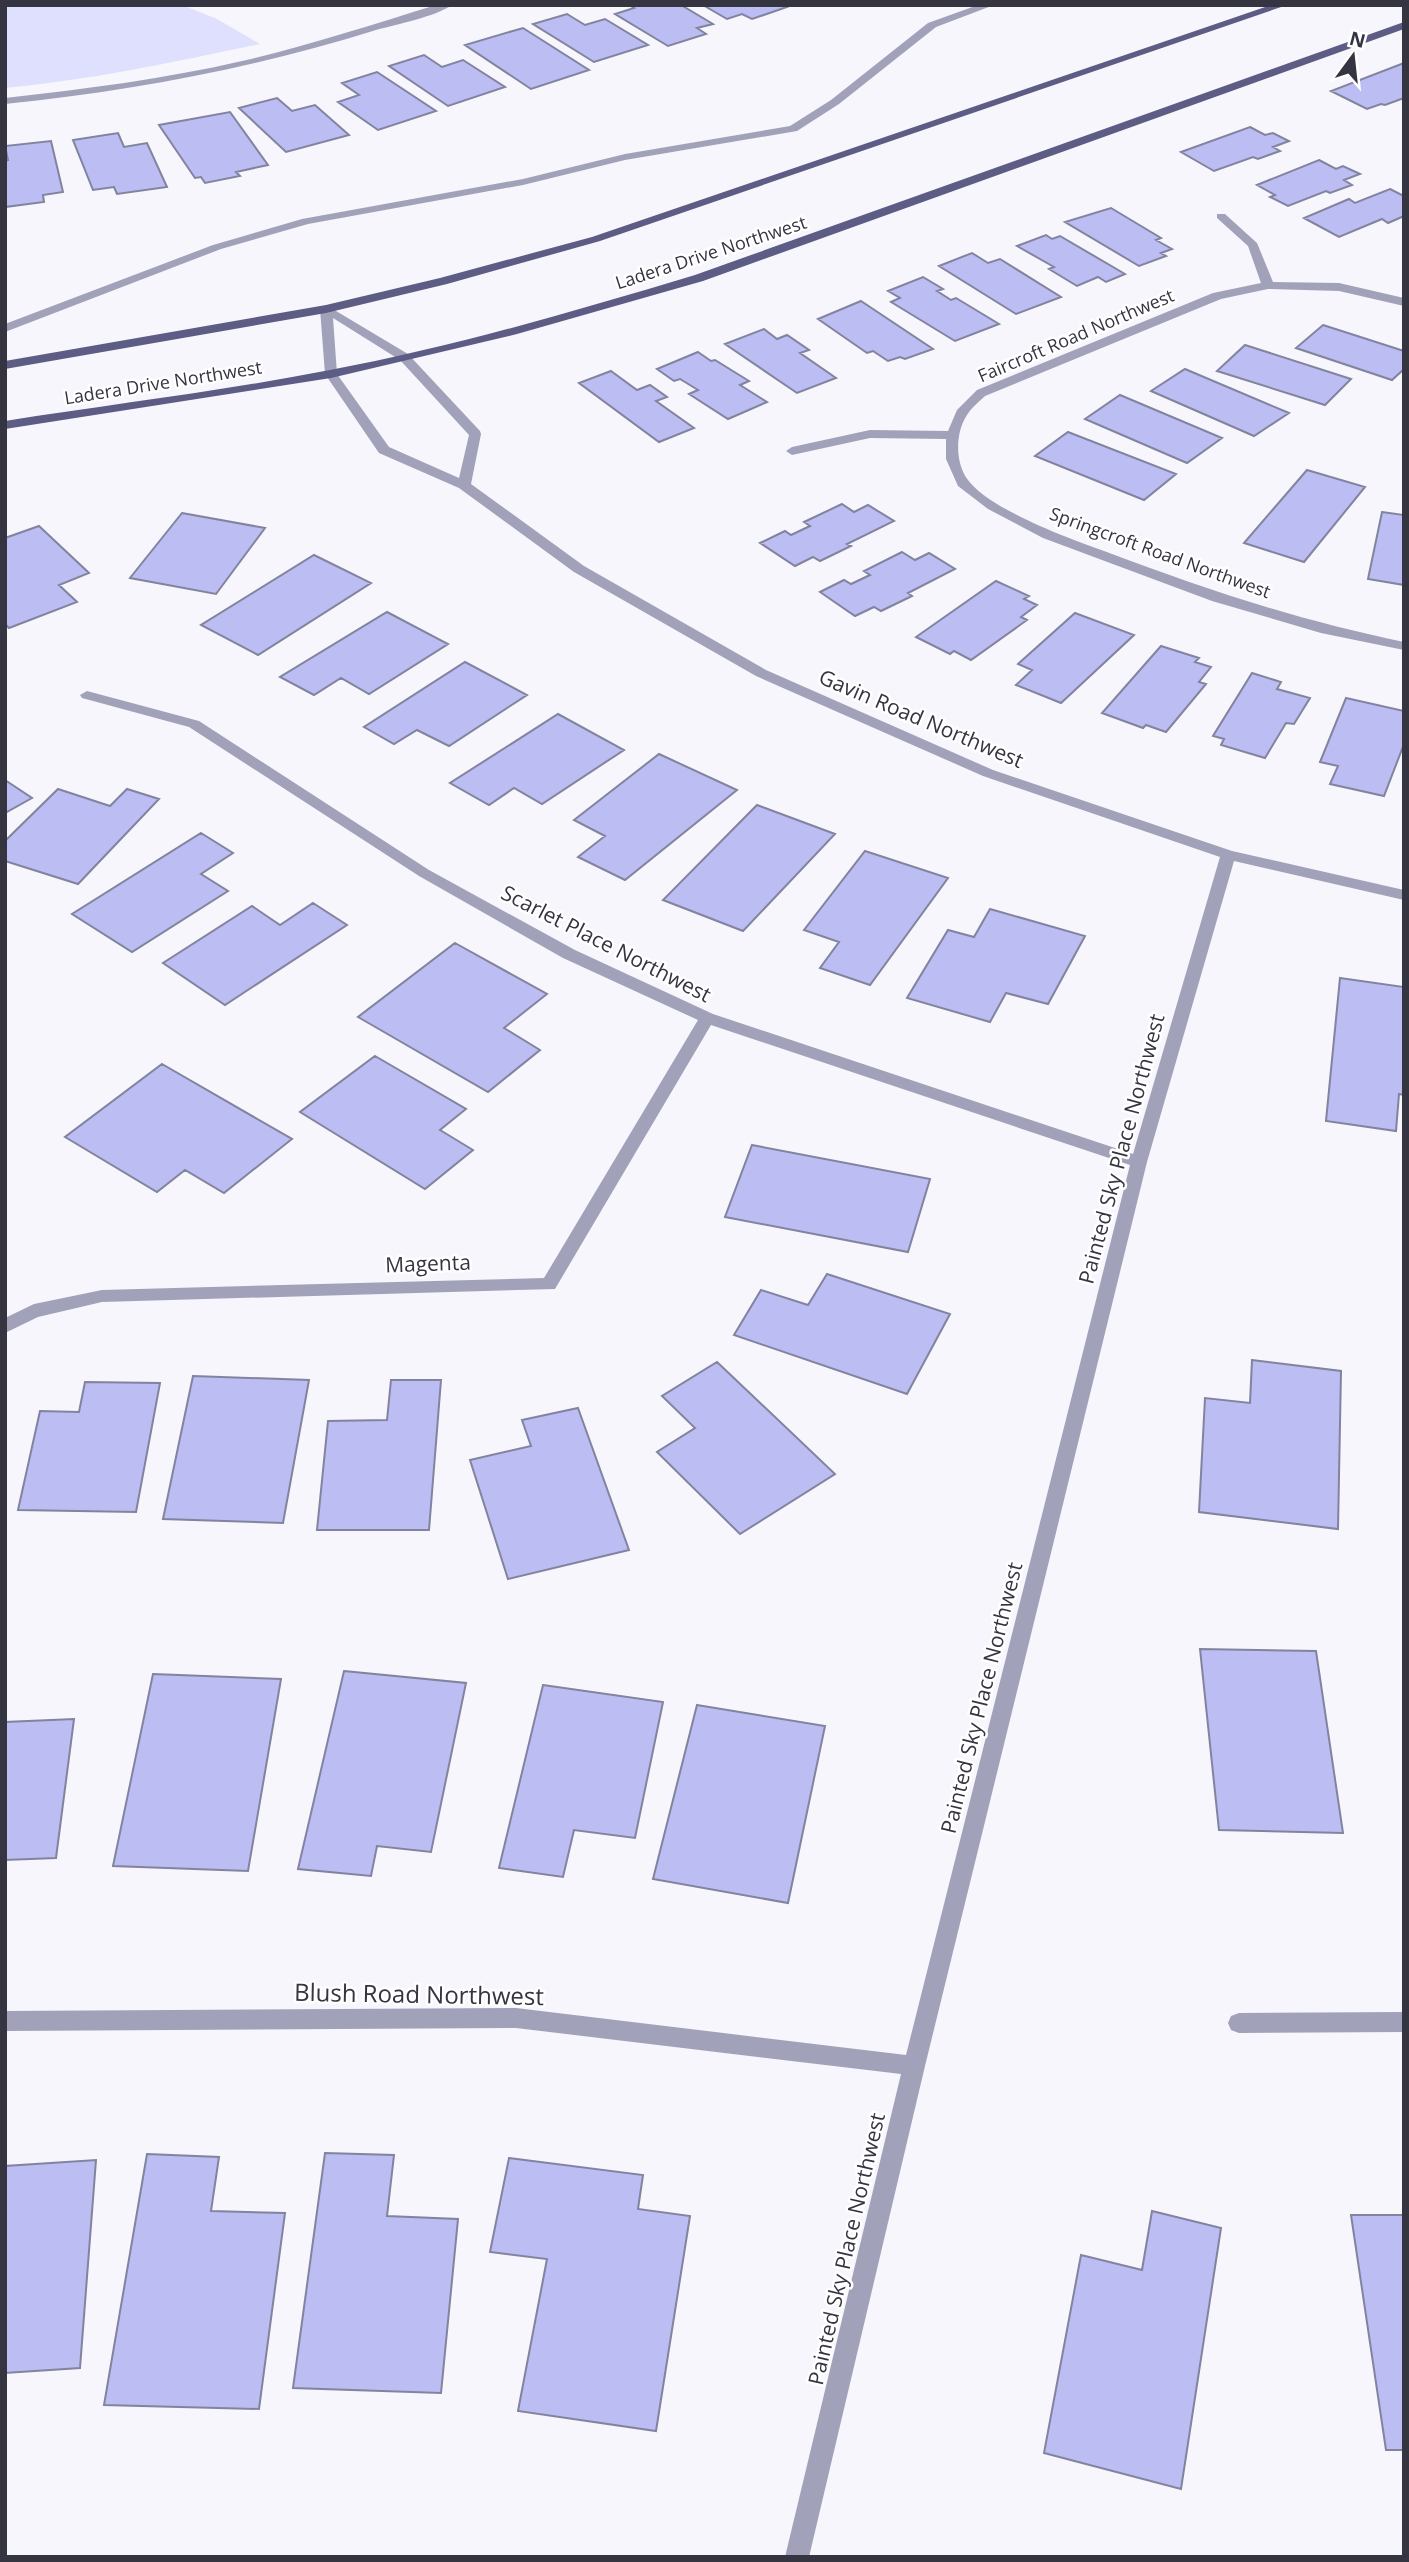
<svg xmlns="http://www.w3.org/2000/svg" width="1409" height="2562" viewBox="0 0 1409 2562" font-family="'Open Sans',sans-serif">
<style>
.green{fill:#dfe0fd}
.building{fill:#bcbdf2;stroke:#82839f;stroke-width:2}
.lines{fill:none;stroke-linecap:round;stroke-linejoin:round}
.minor{fill:#a1a2b9;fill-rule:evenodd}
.major{fill:#5c5c84;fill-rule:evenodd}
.labels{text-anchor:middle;stroke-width:5;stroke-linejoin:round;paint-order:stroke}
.far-street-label{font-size:18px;fill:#343541;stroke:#fff}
.street-label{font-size:21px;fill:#343541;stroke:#fff}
.near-street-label{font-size:24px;fill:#343541;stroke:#fff}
</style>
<rect width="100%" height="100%" fill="#f6f6fc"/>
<path class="green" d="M5,5h177l35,14 43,25c-84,18 -169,36 -255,44z"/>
<path class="building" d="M629,5h52l32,19 -16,4 9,6 -38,12 -53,-32 19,-6z
M703,5h81l3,2 -35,12 -10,-5 -15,5z
M567,14l18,11 20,-6 43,26 -54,17 -61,-38z
M523,28l66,42 -58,19 -66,-44z
M424,55l18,12 21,-7 42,27 -57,19 -59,-40z
M1404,63v35l-19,7 -4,-1 -14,5 -36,-18z
M377,72l59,39 -58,19 -40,-28 21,-7 -17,-12z
M277,98l15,13 23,-6 34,30 -63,17 -47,-44z
M230,112l38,53 -32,7 4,4 -35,7 -4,-6 -6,1 -36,-53z
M1250,127l15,8 8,-2 16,8 -16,6 7,4 -22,8 -5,-2 -39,14 -33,-19z
M118,133l6,14 23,-4 20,44 -50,7 -3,-7 -21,3 -20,-50z
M51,141l12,51 -20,3 1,7 -39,5v-46l3,-1 -3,-14z
M1319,160l17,9 7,-3 17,8 -16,6 8,5 -22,8 -4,-2 -38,15 -18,-9 5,-2 -18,-10z
M1390,189l14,7v20l-16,7 -6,-4 -43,18 -35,-19 45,-19 6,4z
M1111,208l50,30 -5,2 16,9 -11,4 5,3 -27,10 -74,-44z
M1046,235l6,4 8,-3 65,38 -19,8 -8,-5 -21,9 -28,-17 5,-2 -37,-21z
M972,253l16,10 12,-4 61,38 -45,17 -77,-48z
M923,277l20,12 -6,2 14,9 5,-2 43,26 -44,17 -64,-39 9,-4 -12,-7z
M861,301l72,48 -28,10 -5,-2 -12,4 -15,-10 -6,2 -49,-34z
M1323,325l81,26v18l-12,11 -96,-32z
M764,329l13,10 10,-4 22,15 -9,3 36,25 -39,15 -72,-49z
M1245,345l106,34 -26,26 -108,-34z
M698,352l13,9 4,-1 34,21 -9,4 27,17 -39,17 -39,-25 9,-4 -18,-11 -6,2 -17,-12z
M1185,369l104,44 -35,23 -103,-45z
M611,371l26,19 13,-5 17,12 -11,4 38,27 -35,14 -80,-59z
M1120,395l102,43 -35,25 -102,-44z
M1068,432l108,42 -32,26 -109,-44z
M1307,470l58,17 -61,75 -60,-19z
M842,504l12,8 14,-7 26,16 -47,23 4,2 -31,15 -7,-4 -18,9 -35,-23 25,-12 6,4 19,-9 -6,-4z
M1382,512l22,3v70l-36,-6z
M182,513l83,15 -49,66 -86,-16z
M39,526l50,47 -30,12 18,17 -68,26 -4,-4v-86z
M902,552l13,8 14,-7 26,16 -47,24 4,3 -31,15 -7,-4 -19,9 -35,-24 24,-12 7,4 19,-9 -6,-4z
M314,555l57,28 -113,72 -57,-30z
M996,581l33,15 -5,3 13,6 -16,12 6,3 -56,40 -17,-9 -4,3 -34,-17z
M387,612l61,32 -79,50 -28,-16 -27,17 -34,-18z
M1075,613l59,22 -73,68 -45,-18 16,-15 -14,-6z
M1161,646l38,12 -4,4 16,5 -12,15 7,2 -40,48 -20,-7 -3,3 -41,-15z
M465,662l62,33 -78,51 -32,-16 -23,14 -30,-17z
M1252,673l29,9 -4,7 33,9 -16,26 -8,-1 -21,35 -44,-13 3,-6 -11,-3z
M1346,698l58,13v33l-20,52 -54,-12 8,-18 -18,-4z
M558,714l66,36 -82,54 -28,-16 -25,17 -39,-22z
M659,754l78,36 -112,90 -47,-23 27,-21 -31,-16z
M5,780l27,18 -27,15z
M58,789l52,17 17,-17 32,10 -81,85 -73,-23v-20z
M757,805l78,29 -92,97 -80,-31z
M201,833l32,20 -32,21 27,17 -96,61 -60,-38z
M865,851l83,27 -78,107 -50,-17 19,-26 -35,-12z
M313,903l34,22 -122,80 -62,-42 89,-57 28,19z
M990,909l95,27 -37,68 -42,-11 -16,29 -83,-24 41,-68 26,7z
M455,943l92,51 -43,34 36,22 -52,42 -130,-75z
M1340,978l64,9v108l-5,-1 -3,37 -70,-10z
M375,1056l91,53 -26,21 33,20 -48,39 -125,-77z
M162,1064l130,75 -68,54 -39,-23 -28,22 -92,-55z
M752,1145l178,34 -22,73 -183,-35z
M827,1274l123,40 -43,80 -173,-59 27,-45 47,15z
M1252,1360l89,11 -3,158 -139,-17 6,-114 45,5z
M717,1362l118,112 -95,60 -83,-82 38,-24 -33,-32z
M193,1376l116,4 -26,143 -120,-4z
M391,1380h50l-12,150h-112l11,-109 59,-1z
M85,1382l75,1 -24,129 -118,-2 22,-99 39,1z
M578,1408l51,142 -121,29 -38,-119 61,-14 -9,-26z
M1200,1649l116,2 27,182 -124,-3z
M344,1671l122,12 -35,169 -54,-6 -6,30 -73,-7z
M153,1674l128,5 -33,192 -135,-5z
M543,1685l120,17 -28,136 -61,-8 -11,47 -64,-9z
M697,1705l128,21 -37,177 -135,-24z
M74,1719l-18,139 -51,2v-138z
M325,2153l69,2 -7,61 71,3 -17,174 -148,-5z
M147,2154l72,3 -8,54 74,2 -26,196 -155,-4z
M509,2158l134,17 -5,34 52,7 -34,215 -138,-20 29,-152 -57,-7z
M96,2160l-16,208 -75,5v-207z
M1152,2211l69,17 -40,261 -137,-36 37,-198 61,15z
M1351,2215h53v235h-18z"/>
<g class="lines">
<path class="minor" d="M436,5h16c-18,12 -54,19 -76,25 -121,38 -244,61 -371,74v-6c80,-9 159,-19 237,-37 65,-15 129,-36 194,-56z
M978,5h16l-58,22 -97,77 -42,27 -172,29 -102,25 -215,39 -87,25 -216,83v-8l208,-79 89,-26 221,-40 102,-25 165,-28 41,-26 97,-77z
M1217,214h8l32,29 16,39 66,1 65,15v8l-65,-15 -71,-2 -47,10 -236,97c-5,5 -14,12 -18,19 -12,18 -12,48 1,65 21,29 102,59 136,71 101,38 193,69 300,91v8l-83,-17 -109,-32 -169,-63 -55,-29 -30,-23 -12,-27v-20l-76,-1 -78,17 -6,-4 6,-4 78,-17 78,1 9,-21 20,-20 236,-97 48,-10 -13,-37 -31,-28z
M326,305l82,49 72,77 1,3 -10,50 113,82 182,104 227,100 239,81 172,39v10l-170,-39 -87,301 -222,904 -116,491h-24l116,-483 -385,-46 -511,3v-20l511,-3 390,47 224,-890 -419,-140 -156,264 -453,13 -64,15 -33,16v-15l29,-14 68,-14 442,-12 154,-258 -135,-62 -144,-82 -230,-149 -107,-29 -2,-3 7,-4 112,30 230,149 146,80 138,64 420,140 87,-297 -237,-81 -227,-100 -182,-104 -115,-84 -80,-35 -54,-79 -5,-65zM333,318l67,42 69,75 -10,43 -70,-31 -52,-73z
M1404,2012v20l-165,1 -8,-3 -3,-7 3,-7 8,-3z"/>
<path class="major" d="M1271,5h16l-687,236 -153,43 -121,29 -321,56v-8l321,-56 114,-27 152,-41z
M1404,22v7l-701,252 -186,53 -186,44 -326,51v-8c108,-17 218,-30 325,-51 123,-23 245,-59 365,-95z"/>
</g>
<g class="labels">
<g class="far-street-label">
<text transform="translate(711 253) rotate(-18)" y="6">Ladera Drive Northwest</text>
<text transform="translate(1076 336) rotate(-23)" y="6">Faircroft Road Northwest</text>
<text transform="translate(163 383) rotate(-9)" y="6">Ladera Drive Northwest</text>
<text transform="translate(1160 553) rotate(20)" y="6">Springcroft Road Northwest</text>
</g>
<g class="street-label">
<text transform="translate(921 719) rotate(23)" y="7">Gavin Road Northwest</text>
<text transform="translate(606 944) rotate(27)" y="7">Scarlet Place Northwest</text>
<text transform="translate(1122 1149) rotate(-75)" y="7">Painted Sky Place Northwest</text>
<text transform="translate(428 1264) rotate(-2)" y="7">Magenta</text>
<text transform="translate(982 1698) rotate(-76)" y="7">Painted Sky Place Northwest</text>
<text transform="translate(847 2249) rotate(-77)" y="7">Painted Sky Place Northwest</text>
</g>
<g class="near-street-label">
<text transform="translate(419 1995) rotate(1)" y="8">Blush Road Northwest</text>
</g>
</g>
<rect width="1409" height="2562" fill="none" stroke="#343541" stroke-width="14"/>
<g transform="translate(1353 56) rotate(15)" stroke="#ffffff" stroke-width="5" paint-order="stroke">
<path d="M0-5L12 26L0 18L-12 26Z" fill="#343541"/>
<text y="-10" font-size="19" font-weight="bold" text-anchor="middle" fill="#343541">N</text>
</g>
</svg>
